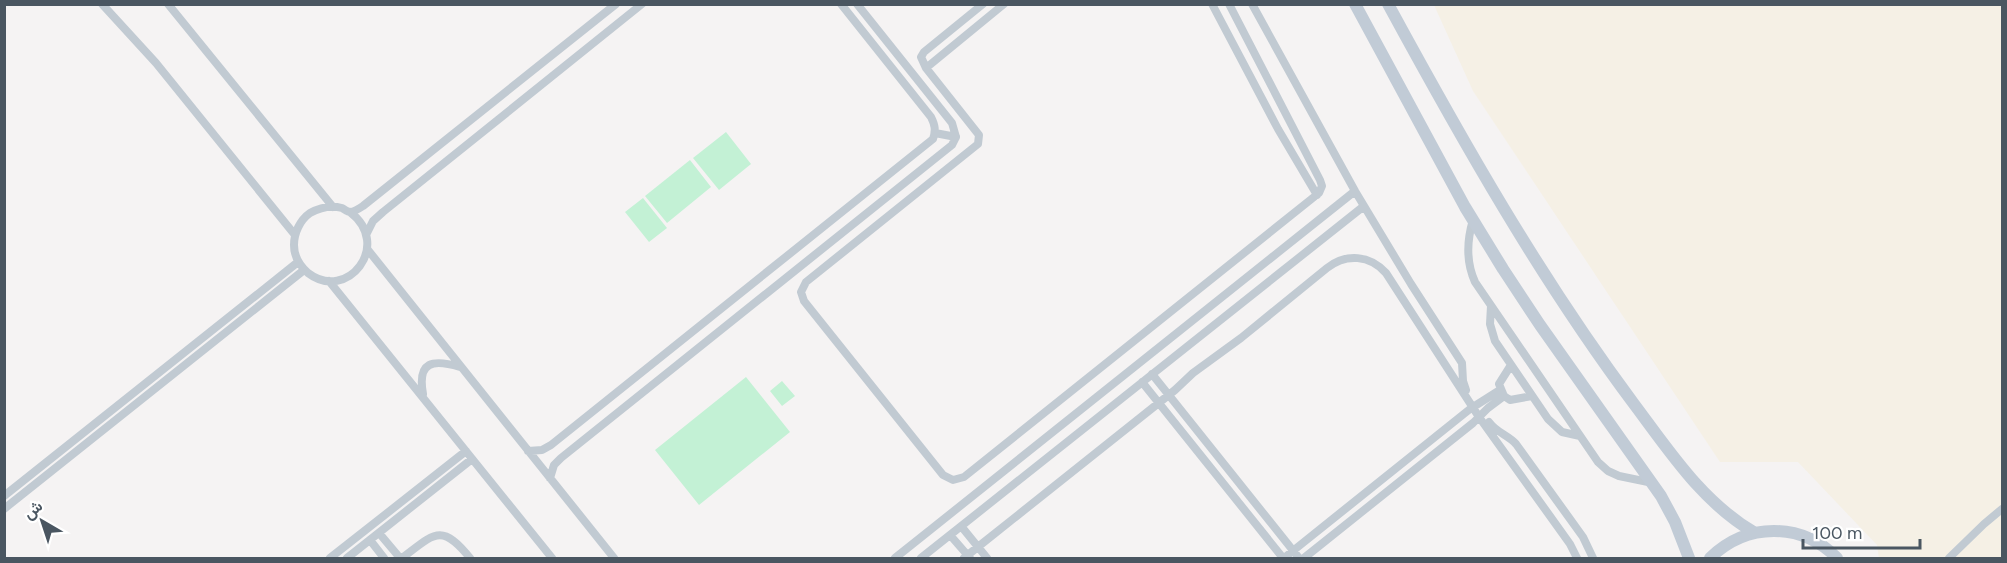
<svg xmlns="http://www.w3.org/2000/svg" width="2007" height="563" viewBox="0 0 2007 563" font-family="Figtree,Vazirmatn,sans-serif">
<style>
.green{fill:#c3f1d5}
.sand{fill:#f5f0e5}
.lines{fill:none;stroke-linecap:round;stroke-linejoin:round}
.minor{stroke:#c1cad2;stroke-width:8}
.secondary{stroke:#c1cbd6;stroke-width:12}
</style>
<rect width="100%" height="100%" fill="#f5f3f3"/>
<path class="green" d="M726,132l25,32 -32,26 -26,-32z
M690,160l21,27 -44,36 -22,-27z
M643,198l24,30 -18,14 -24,-30z
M746,377l44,55 -91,73 -44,-55z
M782,381l13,15 -13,10 -12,-15z"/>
<path class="sand" d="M1434,5h568v553h-123l-2,-13 -79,-83h-78l-247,-371z"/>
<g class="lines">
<path class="minor" d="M102,4l54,59 139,172
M168,4l165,203
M983,4l-59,48 -3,5 5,11 53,67 -1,9 -172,138 -5,10 3,9 139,174 10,5 11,-3 355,-284 3,-7 -2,-6 -91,-176
M1212,4l66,125 39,66
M1252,4l103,187 56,93 51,79 1,18 3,9
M926,68l78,-64
M935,133l21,4
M350,212c43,33 -3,91 -42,61 -8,-7 -14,-17 -14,-28 0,-12 6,-25 16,-32 9,-5 21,-8 32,-5 2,1 6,4 8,4 4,0 10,-4 13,-6l253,-202
M1473,220c-6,20 -7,42 2,62l123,180 10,9 11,5 34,7
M367,233l6,-12 10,-9 259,-208
M368,250l246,308
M329,281l223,277
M1491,306l-1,18 5,17 53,78 14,13 18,4
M1511,365l-12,19 5,12 6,4 22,-4
M1152,374l147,184
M1142,382l141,176
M423,394c-6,-33 10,-35 37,-27
M1489,422c8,11 19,13 27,22l67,93 10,21
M528,451l14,-1 9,-5 382,-306c3,-9 2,-14 -2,-22l-90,-113
M550,478l4,-13 7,-7 391,-313 4,-8 -4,-14 -95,-119
M4,496l294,-234
M4,509l300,-239
M961,526l26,32
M379,533l21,25
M950,535l20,23
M370,540l14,18
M330,558l136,-107
M347,558l125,-99
M402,558c32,-24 39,-36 68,0
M895,558l460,-367
M921,558l443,-352
M964,558l211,-168 18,-17 48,-35 86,-70c19,-15 43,-13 59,5l93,144 91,127 7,14
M1284,558l186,-149 30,-19
M1304,558l169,-135 15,-15 16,-12
M1949,558l35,-34 18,-15"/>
<path class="secondary" d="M1355,4l110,203 38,62 37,56 121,171 14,26 14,36
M1388,4c75,138 152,274 246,400 36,48 68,98 121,129
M1710,558c37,-36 91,-36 127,0"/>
</g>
<rect width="2007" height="563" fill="none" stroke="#4a5661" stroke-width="12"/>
<g transform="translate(42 521) rotate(321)" stroke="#ffffff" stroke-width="4.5" paint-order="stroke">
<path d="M0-4.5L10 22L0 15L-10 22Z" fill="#4a5661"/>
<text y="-9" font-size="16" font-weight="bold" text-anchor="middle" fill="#4a5661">ش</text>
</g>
<path d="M1803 539v9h117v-9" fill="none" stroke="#4a5661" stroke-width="3"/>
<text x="1812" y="539" font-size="18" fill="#4a5661" stroke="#ffffff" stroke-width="4.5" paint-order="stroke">100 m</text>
</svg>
